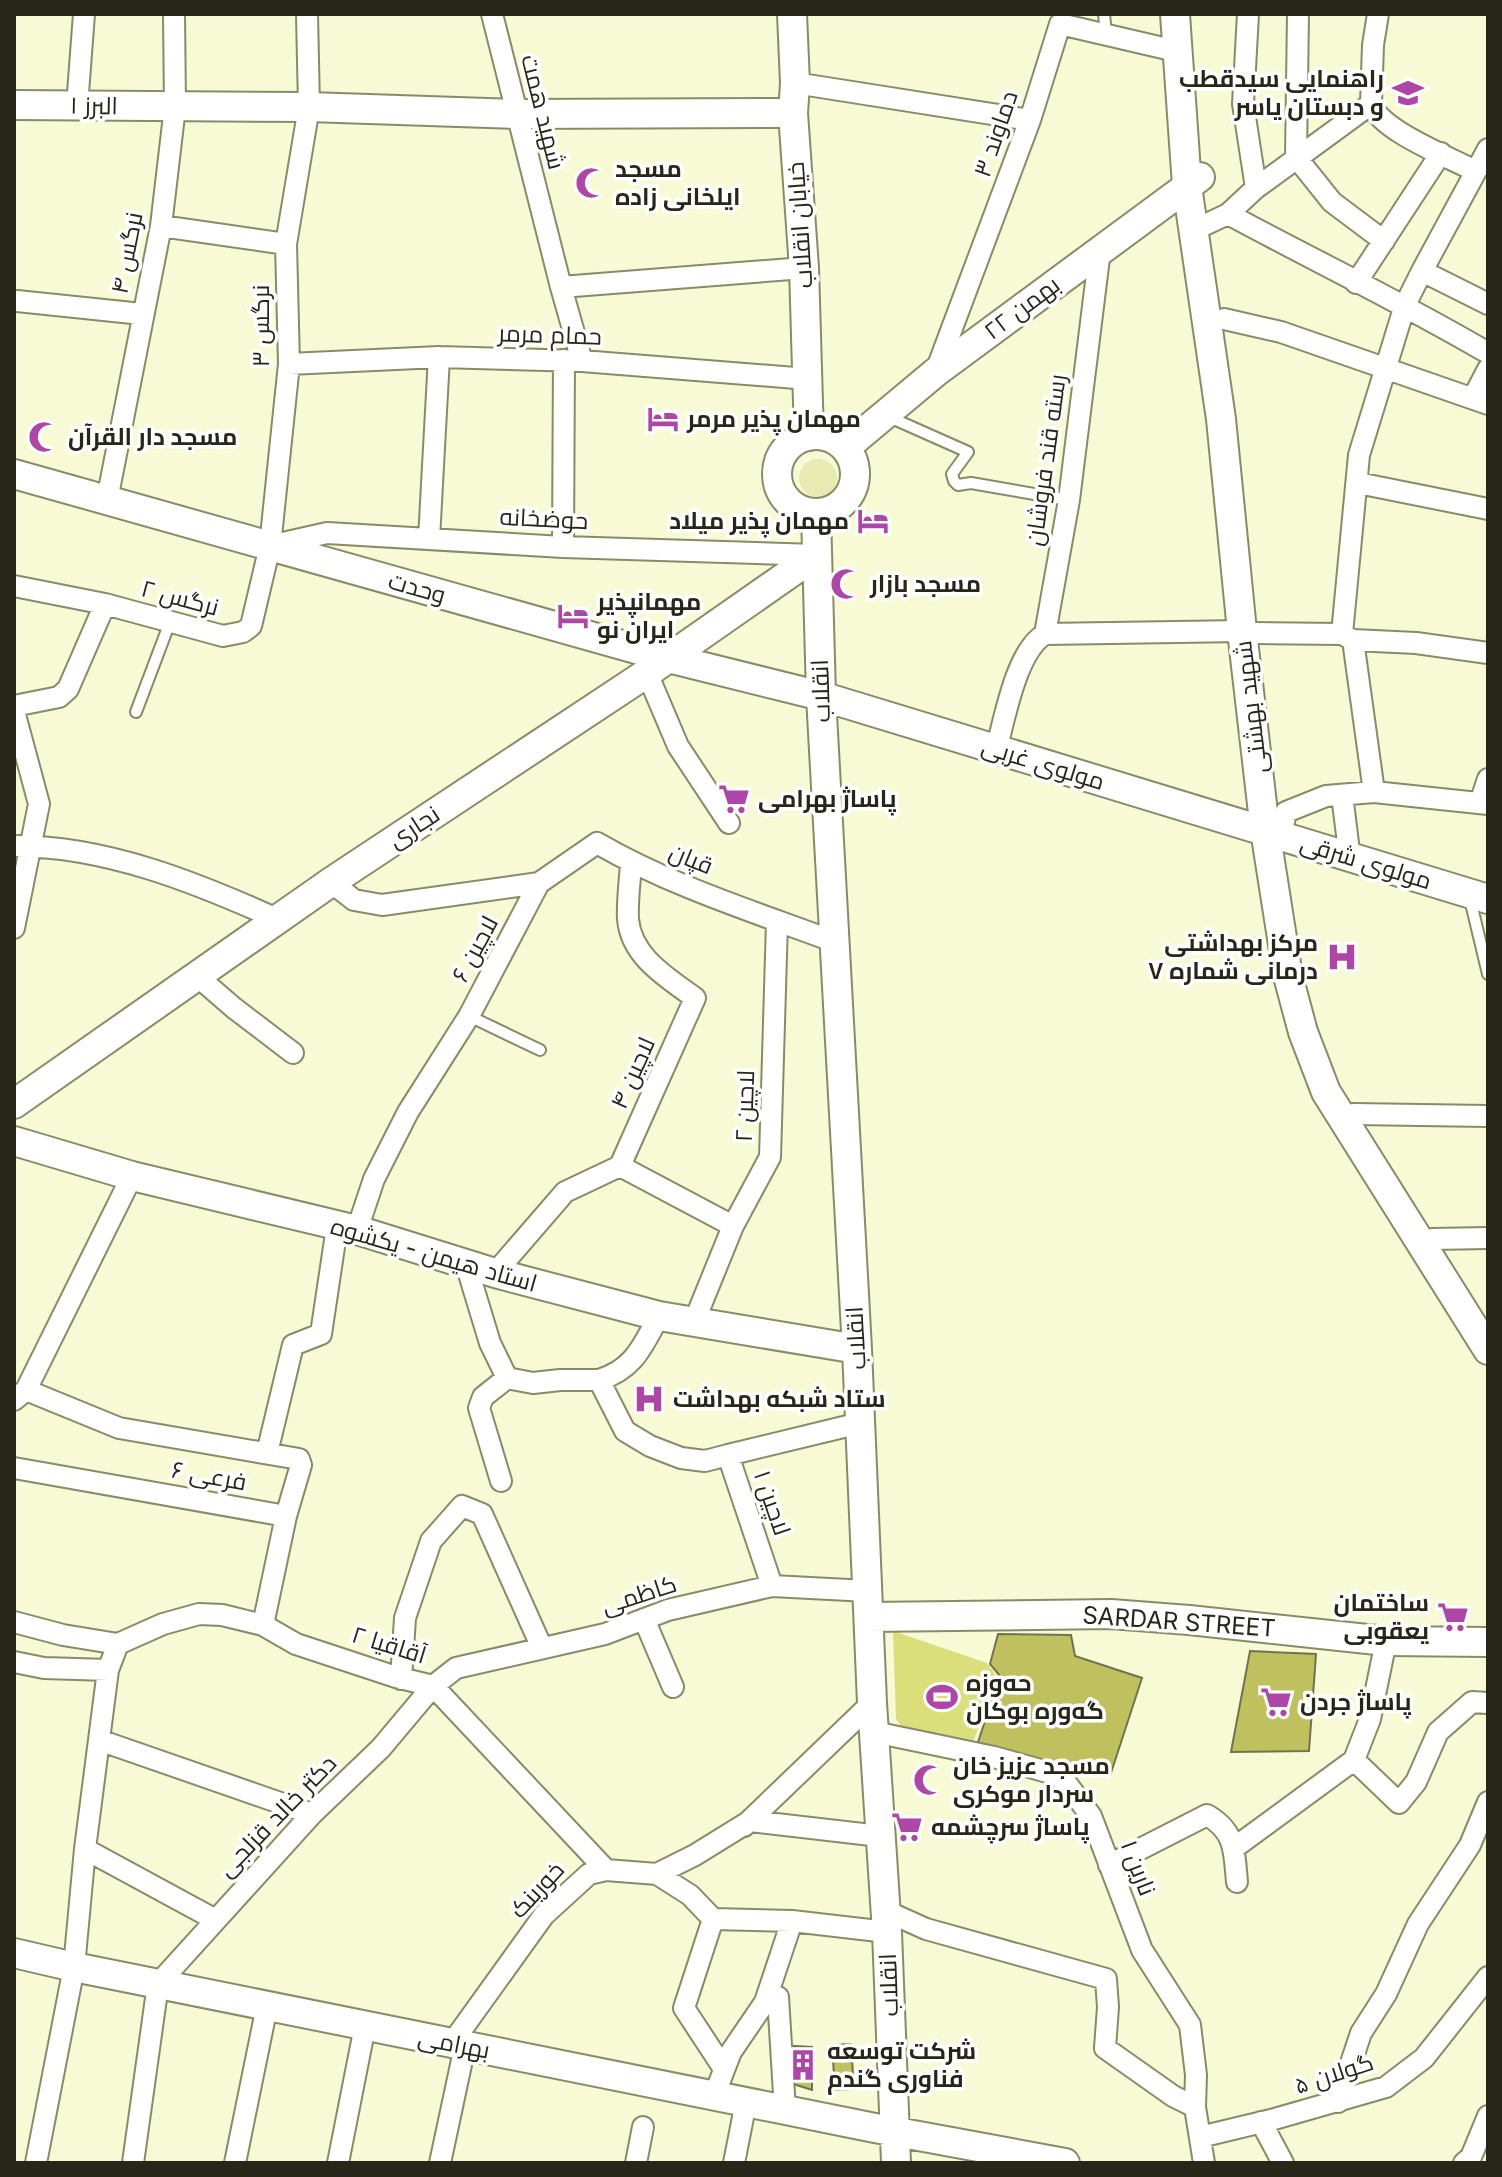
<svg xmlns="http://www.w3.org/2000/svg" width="1502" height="2177" viewBox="0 0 1502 2177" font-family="Inter,Cairo,sans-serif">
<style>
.green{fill:#e7ebb1}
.water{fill:#dadf7b}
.building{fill:#bec15e;stroke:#707250;stroke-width:2}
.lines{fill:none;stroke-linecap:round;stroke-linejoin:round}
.lane-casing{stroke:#898b68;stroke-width:14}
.street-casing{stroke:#898b68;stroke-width:24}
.secondary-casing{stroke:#898b68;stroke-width:32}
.lane{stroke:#fff;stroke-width:10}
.street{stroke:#fff;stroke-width:20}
.secondary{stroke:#fff;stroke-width:28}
.labels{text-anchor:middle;stroke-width:7;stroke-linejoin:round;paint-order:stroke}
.poi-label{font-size:24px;font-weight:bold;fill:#262719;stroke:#fff;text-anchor:start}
.street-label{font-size:24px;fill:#262719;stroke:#fff}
</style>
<rect width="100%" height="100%" fill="#f7fad4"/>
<path class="green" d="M799 478a19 19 0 1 1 38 0a19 19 0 1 1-38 0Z"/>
<path class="water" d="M893,1631l94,32 9,12 -25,74 -66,-18 -9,-12z"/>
<path class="building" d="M998,1634l73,1 4,21 67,22 -32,98 -59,-9 -74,-22 23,-69 -10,-12z
M1250,1651l66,3 -7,97 -78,1z
M851,2044l3,45 -19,1 -3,-45z
M794,2046l18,1v43l-19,-6z"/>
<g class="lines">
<defs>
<path id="lane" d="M1104,14l2,20
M887,416l81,36 -16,22 2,7 4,4 13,-2 98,17
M136,712l34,-90
M1470,899l18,75
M469,1016l71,34"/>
<path id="street" d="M492,14l69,273 21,74
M1248,14l-5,90 13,84
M1298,14l-2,143 36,45 52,39
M1378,14l-5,31 -2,59c10,27 78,53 104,67
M795,83l235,37
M77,106l7,-92
M1228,214c87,47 175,89 260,139
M161,226l125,18
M1194,230l34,-16 28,-26 115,-84
M1422,271l66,-122
M1356,283l85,-130
M561,287l243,-19
M17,301l125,13
M1224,319l57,13 207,72
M289,364l150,-7 143,4 226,18
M936,371l94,-251 30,-96 116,27
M1473,398l15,-29
M1358,483l130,26
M107,500l54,-274 14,-119 -1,-93
M429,539l10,-182
M274,545l53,-12 236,14 253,8
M563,547l1,-187
M14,586l91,18 118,32 20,-4 8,-6 19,-80 19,-182 -3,-120 23,-137 -2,-93
M1256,633l86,1 11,6 63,3 72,10
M1045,634l197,-3
M1342,634l17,-179 46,-150 17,-34 66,33
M1353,640l21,152
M647,673l31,73 51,77
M14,706l45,-9 9,-8 37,-85
M14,711l25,93 -25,124
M996,750c9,-32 20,-99 49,-116l24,-134 31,-250
M1342,795l8,64
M1480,803l8,-24
M1281,836l5,-24 40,-16 48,-4 114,12
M14,846c91,0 181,36 263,73
M331,882l23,18 28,5 157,-22 -70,133 -61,96 -34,67 -17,51
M539,883l58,-40c74,43 158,69 238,99
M197,976l37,32 59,45
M1353,1114l135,2
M620,1166l113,60
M1432,1239l56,-1
M466,1264l24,79 17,35
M495,1273l70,-81 55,-26 75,-168c-27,-20 -64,-41 -67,-79 -1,-18 2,-38 3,-56
M694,1322l39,-96 37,-69 7,-235
M507,1378l26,5 27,-3h39l26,51 25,15 31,12 24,3 23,-6 44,131
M599,1380c35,-11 43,-33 60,-64
M26,1390l106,-214
M14,1400l12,-10 93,38 180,31 2,6 -15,51
M267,1453l26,-108 28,-11 16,-107
M728,1455l132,-32
M14,1468l272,48 -23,109
M501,1481l-22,-73 4,-11 24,-19
M644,1619l29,68
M14,1622l49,13 55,9
M1386,1641l-16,78 -16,41 45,43 17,-21 22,-50 34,-30 16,1
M14,1662l30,6 64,2
M401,1679l4,-61 26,-77 31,-35 20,8 60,134
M874,1732l120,25 57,16 13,7 27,36 51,134 48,75 6,50 -1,32 9,56
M99,1740l213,74
M744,1826l128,-123
M1234,1848l120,-88
M85,1849l129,70
M1109,1865l98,-50c29,17 27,36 30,67
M657,1874l38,-19 55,-34 130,15
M886,1911l40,18 180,50 2,28 -3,41 68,48 22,11
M713,1919l-29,89 40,61
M778,1997l7,113
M452,2043l92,-128 45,-41 17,-4 51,4 33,21 23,24 79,2 95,11
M714,2096l17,-44 34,-50 27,-81
M1338,2102l23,-69 25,-39 32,-70 52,-79 18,-43
M1261,2122l22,41
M1200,2137l71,-17 115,-33 38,-29 64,-81
M36,2163l38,-196 11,-118 23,-179 10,-26 45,-20 36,-10 23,1 41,10 33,19 100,33 37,9 173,184
M133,2163l25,-179 154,-170 69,-66 52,-62 23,-18 149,-34 63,-24 104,-24 96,5
M235,2163l32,-157
M338,2163l27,-137
M440,2163l25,-117
M636,2163l7,-36
M734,2163l12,-61
M1464,2163l7,-6 17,-41"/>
<path id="secondary" d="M792,14l3,69 -2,30 11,155 5,168
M1175,14l12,172 34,233 21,212 23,199 23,146 15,56 23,60 162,258
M14,105l295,2 207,7 277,-1
M777 474a39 39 0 1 1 78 0a39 39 0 1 1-78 0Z
M845,448l91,-76 264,-195
M14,474l654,184 153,38 667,203
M816,514l5,182 36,653 15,354 15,229 9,231
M14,1104l317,-222 316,-209 169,-118
M14,1141l118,35 225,54 138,43 164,43 198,33
M869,1617l242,-3 78,6 197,21 102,1
M14,1953l60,14 801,161 190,35"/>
</defs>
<use href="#lane" class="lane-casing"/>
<use href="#street" class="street-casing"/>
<use href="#secondary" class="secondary-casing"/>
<use href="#lane" class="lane"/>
<use href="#street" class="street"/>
<use href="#secondary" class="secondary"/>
</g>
<defs>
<symbol id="school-bare" viewBox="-9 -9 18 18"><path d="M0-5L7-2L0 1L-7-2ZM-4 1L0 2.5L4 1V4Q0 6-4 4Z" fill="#ae46a8" stroke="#fff" stroke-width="2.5" paint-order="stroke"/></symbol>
<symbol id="mosque-bare" viewBox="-9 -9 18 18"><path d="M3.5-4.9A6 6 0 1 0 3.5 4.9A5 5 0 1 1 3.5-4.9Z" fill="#ae46a8" stroke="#fff" stroke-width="2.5" paint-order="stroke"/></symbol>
<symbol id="hotel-bare" viewBox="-9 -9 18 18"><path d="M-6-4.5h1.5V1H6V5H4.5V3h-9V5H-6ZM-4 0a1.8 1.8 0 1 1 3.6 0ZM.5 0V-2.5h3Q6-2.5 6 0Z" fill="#ae46a8" stroke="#fff" stroke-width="2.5" paint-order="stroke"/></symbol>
<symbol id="supermarket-bare" viewBox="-9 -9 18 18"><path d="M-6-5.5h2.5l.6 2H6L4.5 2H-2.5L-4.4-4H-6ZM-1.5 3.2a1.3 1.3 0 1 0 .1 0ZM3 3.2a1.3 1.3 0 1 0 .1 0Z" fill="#ae46a8" stroke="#fff" stroke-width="2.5" paint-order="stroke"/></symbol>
<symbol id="hospital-bare" viewBox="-9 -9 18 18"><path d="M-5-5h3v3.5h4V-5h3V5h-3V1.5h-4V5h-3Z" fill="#ae46a8" stroke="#fff" stroke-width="2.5" paint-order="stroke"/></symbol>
<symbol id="stadium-bare" viewBox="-9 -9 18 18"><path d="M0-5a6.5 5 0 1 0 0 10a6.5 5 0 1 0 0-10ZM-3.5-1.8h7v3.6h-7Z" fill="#ae46a8" stroke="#fff" stroke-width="2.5" paint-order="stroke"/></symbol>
<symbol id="building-bare" viewBox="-9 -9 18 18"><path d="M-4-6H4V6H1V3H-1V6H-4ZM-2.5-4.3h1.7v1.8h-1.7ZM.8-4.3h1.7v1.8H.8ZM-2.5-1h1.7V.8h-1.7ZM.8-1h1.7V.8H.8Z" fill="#ae46a8" stroke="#fff" stroke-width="2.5" paint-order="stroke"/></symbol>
</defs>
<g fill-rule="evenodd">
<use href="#school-bare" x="1386" y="71" width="44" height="44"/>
<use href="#mosque-bare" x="569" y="161" width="44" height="44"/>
<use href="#hotel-bare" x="641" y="397" width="44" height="44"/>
<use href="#mosque-bare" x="22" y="415" width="44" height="44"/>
<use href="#hotel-bare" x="851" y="499" width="44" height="44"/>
<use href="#mosque-bare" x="824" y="562" width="44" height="44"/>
<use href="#hotel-bare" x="551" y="594" width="44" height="44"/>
<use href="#supermarket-bare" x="712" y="777" width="44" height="44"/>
<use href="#hospital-bare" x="1320" y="935" width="44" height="44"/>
<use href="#hospital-bare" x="627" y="1377" width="44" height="44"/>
<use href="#supermarket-bare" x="1431" y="1595" width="44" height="44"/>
<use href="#stadium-bare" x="920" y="1675" width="44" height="44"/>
<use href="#supermarket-bare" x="1254" y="1680" width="44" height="44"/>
<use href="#mosque-bare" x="907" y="1758" width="44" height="44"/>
<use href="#supermarket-bare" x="885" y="1805" width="44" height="44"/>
<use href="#building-bare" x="781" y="2043" width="44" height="44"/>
</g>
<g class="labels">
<g class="poi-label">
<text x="1384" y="87" text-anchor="end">راهنمایی سیدقطب<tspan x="1384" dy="28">و دبستان یاسر</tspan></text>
<text x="615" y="177">مسجد<tspan x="615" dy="28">ایلخانی زاده</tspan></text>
<text x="687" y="427">مهمان پذیر مرمر</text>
<text x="68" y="445">مسجد دار القرآن</text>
<text x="849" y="529" text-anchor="end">مهمان پذیر میلاد</text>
<text x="870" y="592">مسجد بازار</text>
<text x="597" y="610">مهمانپذیر<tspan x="597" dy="28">ایران نو</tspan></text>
<text x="758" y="807">پاساژ بهرامی</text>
<text x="1318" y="951" text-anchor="end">مرکز بهداشتی<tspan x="1318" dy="28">درمانی شماره ۷</tspan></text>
<text x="673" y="1407">ستاد شبکه بهداشت</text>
<text x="1429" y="1611" text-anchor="end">ساختمان<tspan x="1429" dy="28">یعقوبی</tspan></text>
<text x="966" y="1691">حه‌وزه<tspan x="966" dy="28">گه‌وره بوکان</tspan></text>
<text x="1300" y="1710">پاساژ جردن</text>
<text x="953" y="1774">مسجد عزیز خان<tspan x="953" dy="28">سردار موکری</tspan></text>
<text x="931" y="1835">پاساژ سرچشمه</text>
<text x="827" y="2059">شرکت توسعه<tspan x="827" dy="28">فناوری گندم</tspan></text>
</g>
<g class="street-label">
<text transform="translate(94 106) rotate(1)" y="8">البرز ۱</text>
<text transform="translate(543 112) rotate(76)" y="8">شهید همت</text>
<text transform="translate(996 134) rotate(-71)" y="8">دماوند ۳</text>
<text transform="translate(800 225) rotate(-94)" y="8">خیابان انقلاب</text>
<text transform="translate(127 253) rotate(-79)" y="8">نرگس ۴</text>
<text transform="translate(1022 308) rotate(-37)" y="8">۲۲ بهمن</text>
<text transform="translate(261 326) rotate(-90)" y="8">نرگس ۳</text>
<text transform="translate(550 335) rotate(2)" y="8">حمام مرمر</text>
<text transform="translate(1046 460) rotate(-82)" y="8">رسته قند فروشان</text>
<text transform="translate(544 519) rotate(3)" y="8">حوضخانه</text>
<text transform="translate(417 588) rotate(16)" y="8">وحدت</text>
<text transform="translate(180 598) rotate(15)" y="8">نرگس ۲</text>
<text transform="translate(821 691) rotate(-92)" y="8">انقلاب</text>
<text transform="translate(1251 707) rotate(-97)" y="8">شهید بهشتی</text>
<text transform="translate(1043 764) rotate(17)" y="8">مولوی غربی</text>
<text transform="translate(414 827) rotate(-33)" y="8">نجاری</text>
<text transform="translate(691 859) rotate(22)" y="8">قپان</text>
<text transform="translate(1366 862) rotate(17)" y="8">مولوی شرقی</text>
<text transform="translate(475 949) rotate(-62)" y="8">لاچین ۶</text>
<text transform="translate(633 1073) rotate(-66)" y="8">لاچین ۴</text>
<text transform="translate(745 1106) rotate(-88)" y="8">لاچین ۲</text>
<text transform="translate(434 1255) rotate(16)" y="8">استاد هیمن - یکشوه</text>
<text transform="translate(856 1338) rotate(-93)" y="8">انقلاب</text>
<text transform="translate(209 1476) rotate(10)" y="8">فرعی ۶</text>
<text transform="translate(772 1503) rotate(71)" y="8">لاچین ۱</text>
<text transform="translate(639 1595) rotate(-18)" y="8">کاظمی</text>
<text transform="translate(1179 1622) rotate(4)" y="8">SARDAR STREET</text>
<text transform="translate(389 1645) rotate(17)" y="8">آقاقیا ۲</text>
<text transform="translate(277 1816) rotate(-46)" y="8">دکتر خالد قزلجی</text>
<text transform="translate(1138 1868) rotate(69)" y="8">نارین ۱</text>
<text transform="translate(537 1890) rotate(-47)" y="8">خورینک</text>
<text transform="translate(889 1985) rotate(-92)" y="8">انقلاب</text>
<text transform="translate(454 2044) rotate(11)" y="8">بهرامی</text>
<text transform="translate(1334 2074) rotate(-18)" y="8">گولان ۵</text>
</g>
</g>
<rect width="1502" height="2177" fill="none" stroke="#262719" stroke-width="32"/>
</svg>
